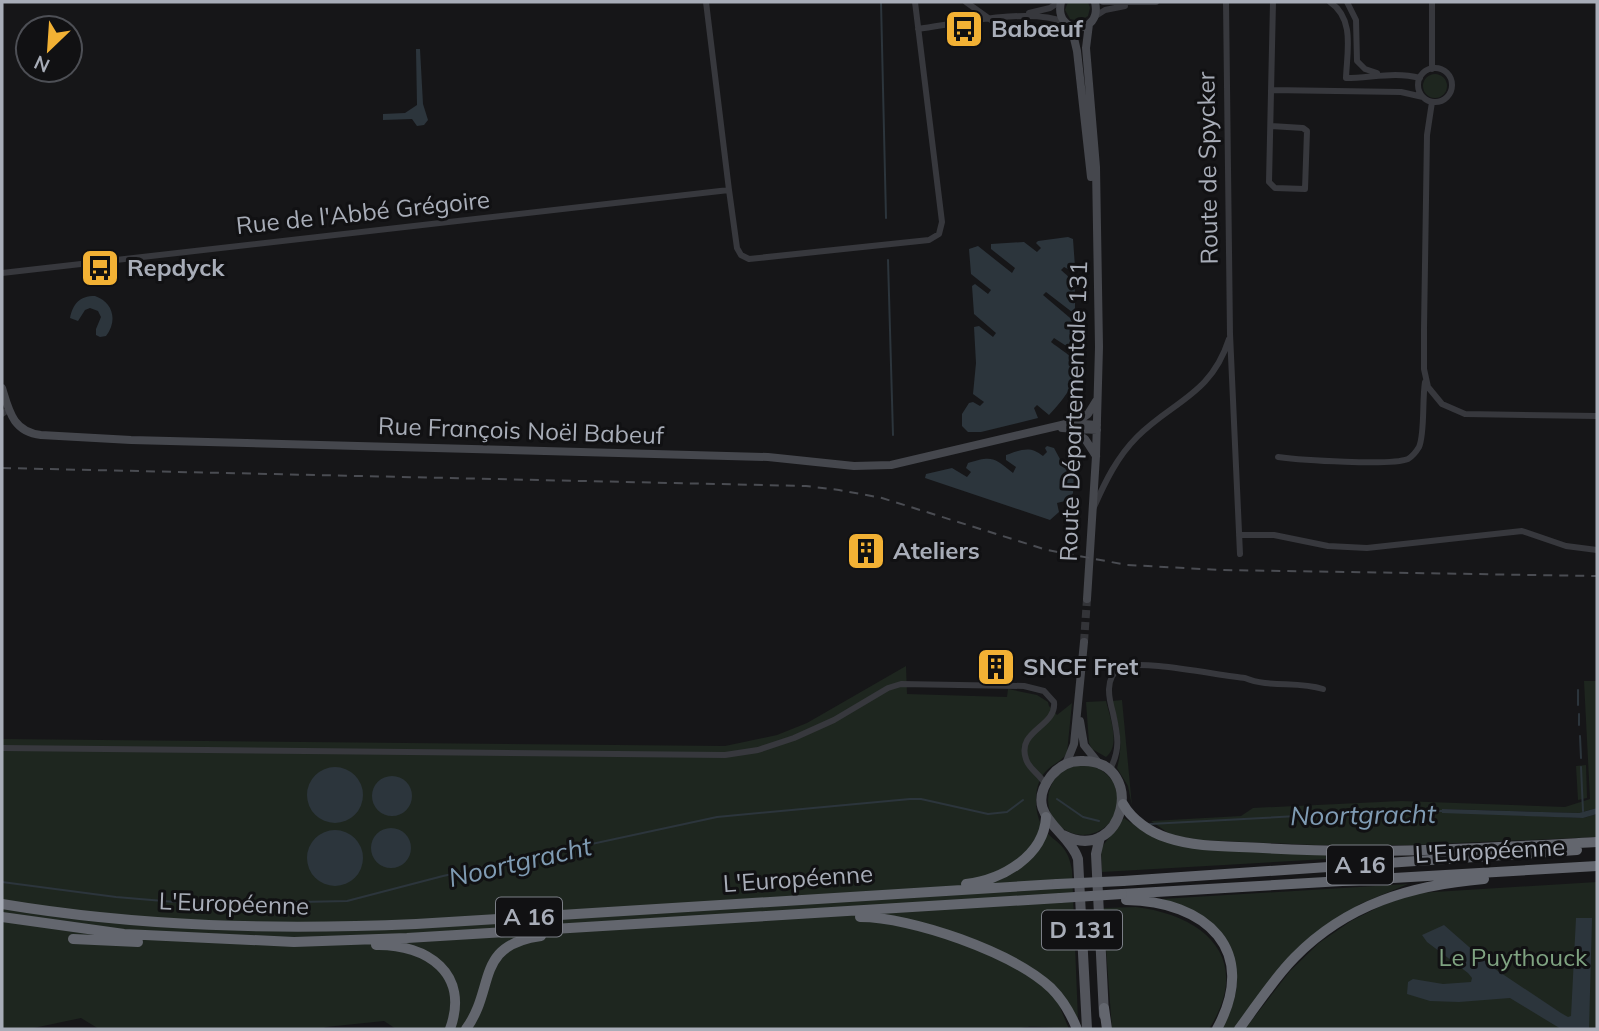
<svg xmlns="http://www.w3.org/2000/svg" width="1599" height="1031" viewBox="0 0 1599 1031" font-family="Mulish,sans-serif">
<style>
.green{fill:#1e261f}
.water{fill:#2c353c}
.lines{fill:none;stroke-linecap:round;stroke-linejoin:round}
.stream{stroke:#2c353c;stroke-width:2}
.secondary-tunnel{stroke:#333438;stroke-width:8;stroke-dasharray:8 4;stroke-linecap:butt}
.street{stroke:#37383d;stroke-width:6}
.secondary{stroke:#45474d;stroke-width:8}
.primary{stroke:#53555c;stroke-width:10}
.highway{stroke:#63666e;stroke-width:10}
.rail{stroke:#4a4c52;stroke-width:2;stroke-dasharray:9 7;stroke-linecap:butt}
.highway-bridge{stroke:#63666e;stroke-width:10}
.labels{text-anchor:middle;stroke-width:6;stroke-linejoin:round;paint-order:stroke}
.shield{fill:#111113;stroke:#7b7e86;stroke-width:2}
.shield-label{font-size:23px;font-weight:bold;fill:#a8adb8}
.poi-label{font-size:24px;font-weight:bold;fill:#a8adb8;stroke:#111113;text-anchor:start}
.street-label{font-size:24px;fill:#a8adb8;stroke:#111113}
.park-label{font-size:24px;fill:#7fa381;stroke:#111113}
.water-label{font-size:26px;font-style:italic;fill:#7f9bb3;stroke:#111113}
</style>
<rect width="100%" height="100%" fill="#161618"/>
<path class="green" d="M1068,2h20l2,6 -2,8 -8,5 -10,-2 -5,-9z
M1423 86a12 12 0 1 1 24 0a12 12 0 1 1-24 0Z
M906,666l1,28 100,3 1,-8 29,6 11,7 1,4 8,9 15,-12 -5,50c-7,11 -20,12 -27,27 -6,12 -5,32 1,44 11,20 26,16 31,46l6,150 -19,-15 10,24c-17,0 -36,-5 -52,0h-621l-12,-8 -58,6 -4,2h-223l-18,-11 -52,11h-27v-290l723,7 52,-11 30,-12z
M1584,681h13v127l-18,5 -137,-4v3l141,6 14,-4v23l-184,8h-98l-115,-5 -29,-5 -20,-14 90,-5 12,-8 148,-7 164,6 25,-8z
M1122,700l10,106 -4,-20 -11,-18c7,-25 2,-43 -5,-67z
M1106,701c4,16 15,45 0,56l-14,-8 -3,-6 -3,-41z
M1586,765l1,33 -9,2 -2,-34z
M1048 800a35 35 0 1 1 70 0a35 35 0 1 1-70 0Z
M1124,818l22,15 24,10 226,12 -294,17 -1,-24z
M1597,882v147h-352l45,-58 29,-28 32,-22 32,-16 35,-12z
M1408,884l-48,20 -36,23 -88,102h-15c14,-24 21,-46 12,-74 -1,-6 -5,-14 -10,-19 -14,-13 -45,-26 -62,-37z
M1136,907c71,9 117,53 73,122h-97l-9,-121z"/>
<path class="water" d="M416,49h4l3,55 5,16 -4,5 -7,1 -5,-7 -29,1v-6l22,-1 12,-8z
M1068,237l5,2 2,28 -5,3 -6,-3 -3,3c17,14 14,18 14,38l-3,4 -26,-20 -3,3 33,28v25l-2,3 -20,-13 -3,4c7,6 17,11 22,18 13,15 -14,44 -24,55l-12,-10 -3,3 4,10 -57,14h-13l-6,-6v-12l7,-11 4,-1 7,4 4,-4 -11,-8 3,-31 -2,-36 5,-1 14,11 3,-4 -22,-19 -2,-28 3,-2 13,10 3,-4 -20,-16 -2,-25 9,-3 34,27 3,-5 -24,-19v-5l33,-2 13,10 4,-4 -5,-5 2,-2z
M95,296c18,6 23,25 11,40l-6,1 -4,-2v-6l5,-12 -3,-6 -8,-3 -5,2 -7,11 -8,-3c3,-14 9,-22 25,-22z
M1047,446l7,2 7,13 13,9 -1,23 -4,7 -12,3 2,9 -9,8 -125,-42 1,-4 26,-6 15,9 4,-5 -5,-4 2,-5c24,-7 25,-6 45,10l3,-6 -10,-7v-5c15,-5 24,-10 37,1l4,-4 -2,-4z
M307 795a28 28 0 1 1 56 0a28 28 0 1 1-56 0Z
M372 796a20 20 0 1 1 40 0a20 20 0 1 1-40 0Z
M1597,808v6l-14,4 -141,-5v-4l137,4z
M371 848a20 20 0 1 1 40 0a20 20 0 1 1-40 0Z
M307 858a28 28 0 1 1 56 0a28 28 0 1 1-56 0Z
M1576,918h16l-3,111h-28l-51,-31 -51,4 -29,-1 -23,-7 1,-12 5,-3 30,5 28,-2 1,-4 -4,-5 -41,-31 -5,-7 22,-10 48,42 69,46 7,4 3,-1z"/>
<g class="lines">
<path class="stream" d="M881,2l5,216
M888,260l5,175
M1578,690v15
M1579,714v11
M1580,736l1,22
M1581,767l2,44
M1057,799l26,18 16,4
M1150,824l222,-12 70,-1
M2,882l114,15 83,7 148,-3 96,-25 274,-59 193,-18h11l67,15 19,-2 16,-12"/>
<path class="secondary-tunnel" d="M1084,642l3,-43"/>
<path class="street" d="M706,2l23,188
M966,2l25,18
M1103,2h53
M1226,2l4,332 10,220
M1330,2c25,17 17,49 16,76 25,0 49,-7 74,0
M1347,2l9,18 1,41 8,8 12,4
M1432,2v67
M1029,13l21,-5 9,-6
M1094,17l11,-7 20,-4
M918,29c38,-5 112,-22 146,-7
M1418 85a17 17 0 1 1 34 0a17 17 0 1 1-34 0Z
M1271,90l130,2 22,5
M1432,102l-5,33 -3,194v40l4,18 14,17 23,10 132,2
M1271,126l32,2 4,3 -2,58 -30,-1 -6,-6 4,-180
M2,273l727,-83 8,58 4,7 8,4 180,-19 10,-6 3,-12 -27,-220
M2,414l6,-4
M1278,457c22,3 113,9 130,2 5,-3 8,-7 11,-12 6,-13 3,-47 6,-65
M1094,507c11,-25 23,-50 43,-70 36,-36 74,-42 92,-98
M1239,535h35l54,11 39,2 155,-17 44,15 31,4
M2,748l723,7 33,-5 36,-12 40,-18 54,-32 13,-4 123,2 20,5 10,11c3,25 -38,28 -28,57 3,11 15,15 20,27
M1109,771c12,-21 9,-35 4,-58 -4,-14 -9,-35 7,-45 18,-10 100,8 125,10 24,10 52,3 78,11"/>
<path class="secondary" d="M1061,2c-8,34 42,34 34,0
M1067,24l6,10 4,17 14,126
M2,388c7,23 11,44 39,47l90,5 637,17 86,9 37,-1 179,-42 27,2
M1077,422l11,-8 8,-13
M1062,428l35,2
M1072,430l13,9 11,17
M1087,599l9,-143 3,-109 -3,-180 -10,-119 3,-24
M1080,721l4,24 16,20
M1066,764l8,-20 10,-102"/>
<path class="primary" d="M1063,835c62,31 84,-73 21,-74 -13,-1 -25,5 -33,15 -30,39 18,54 27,83l9,170
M1100,837l-4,17 8,161"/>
<path class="highway" d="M1123,804c9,16 28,29 45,34 30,10 64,8 95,10 111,7 223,0 334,-6
M1123,881l454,-31
M966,884c36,-4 78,-28 80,-67
M1122,894l475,-28
M1126,900c80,1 134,50 91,129
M2,904c138,23 275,26 414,20l641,-40
M2,917l122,17 170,8 113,-4 653,-40
M860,917c52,0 152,35 191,71 12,12 20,26 26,41
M73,939l65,3
M376,945c52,-1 94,29 74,84
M1104,1008l3,21
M466,1029c30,-41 8,-84 75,-93
M1239,1029c18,-24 35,-51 56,-72 52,-53 117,-72 189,-78"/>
<path class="rail" d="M2,468l804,18 33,4 43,8 165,52 80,15 94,5 376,6"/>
<path class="highway-bridge" d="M1057,884l66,-3
M1060,898l62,-4"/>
</g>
<defs>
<symbol id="bus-square" viewBox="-11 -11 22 22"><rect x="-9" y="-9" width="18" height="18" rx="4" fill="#f2b134" stroke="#111113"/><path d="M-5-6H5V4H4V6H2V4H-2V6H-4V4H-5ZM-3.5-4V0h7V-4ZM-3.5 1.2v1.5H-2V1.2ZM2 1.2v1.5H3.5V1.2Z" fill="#111"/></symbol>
<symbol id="building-square" viewBox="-11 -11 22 22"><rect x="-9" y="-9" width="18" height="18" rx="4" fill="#f2b134" stroke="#111113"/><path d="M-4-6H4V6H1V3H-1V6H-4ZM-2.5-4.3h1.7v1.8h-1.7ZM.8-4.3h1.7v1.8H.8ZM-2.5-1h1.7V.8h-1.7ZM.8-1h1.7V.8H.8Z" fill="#111"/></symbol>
</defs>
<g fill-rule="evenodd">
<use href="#bus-square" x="942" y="7" width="44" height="44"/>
<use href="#bus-square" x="78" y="246" width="44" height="44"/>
<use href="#building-square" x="844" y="529" width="44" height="44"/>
<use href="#building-square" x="974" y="645" width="44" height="44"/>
</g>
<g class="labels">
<g class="shield">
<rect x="1327" y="845.5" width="66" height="39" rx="5"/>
<rect x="496" y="897.5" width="66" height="39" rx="5"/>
<rect x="1042" y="910.5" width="80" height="39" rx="5"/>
</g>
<g class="shield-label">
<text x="1360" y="873">A 16</text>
<text x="529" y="925">A 16</text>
<text x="1082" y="938">D 131</text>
</g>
<g class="poi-label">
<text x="991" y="37">Babœuf</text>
<text x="127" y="276">Repdyck</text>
<text x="893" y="559">Ateliers</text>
<text x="1023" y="675">SNCF Fret</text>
</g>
<g class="street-label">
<text transform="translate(1208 168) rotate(-91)" y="8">Route de Spycker</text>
<text transform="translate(363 213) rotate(-6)" y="8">Rue de l'Abbé Grégoire</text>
<text transform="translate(1074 411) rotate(-88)" y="8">Route Départementale 131</text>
<text transform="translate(521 431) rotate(2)" y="8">Rue François Noël Babeuf</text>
<text transform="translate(1490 851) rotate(-3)" y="8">L'Européenne</text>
<text transform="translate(798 879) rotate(-4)" y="8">L'Européenne</text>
<text transform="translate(234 904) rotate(2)" y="8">L'Européenne</text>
</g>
<g class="park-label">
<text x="1513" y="966">Le Puythouck</text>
</g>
<g class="water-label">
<text transform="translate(1363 815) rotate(-1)" y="9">Noortgracht</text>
<text transform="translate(520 862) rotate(-13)" y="9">Noortgracht</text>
</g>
</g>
<rect width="1599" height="1031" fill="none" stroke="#a8adb8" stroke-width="7"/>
<g transform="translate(49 49) rotate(205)"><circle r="33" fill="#111113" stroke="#4d4f55" stroke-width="2"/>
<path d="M0-5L12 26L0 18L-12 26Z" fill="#f2b134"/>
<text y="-10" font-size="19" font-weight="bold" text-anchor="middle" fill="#a8adb8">N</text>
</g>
</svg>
